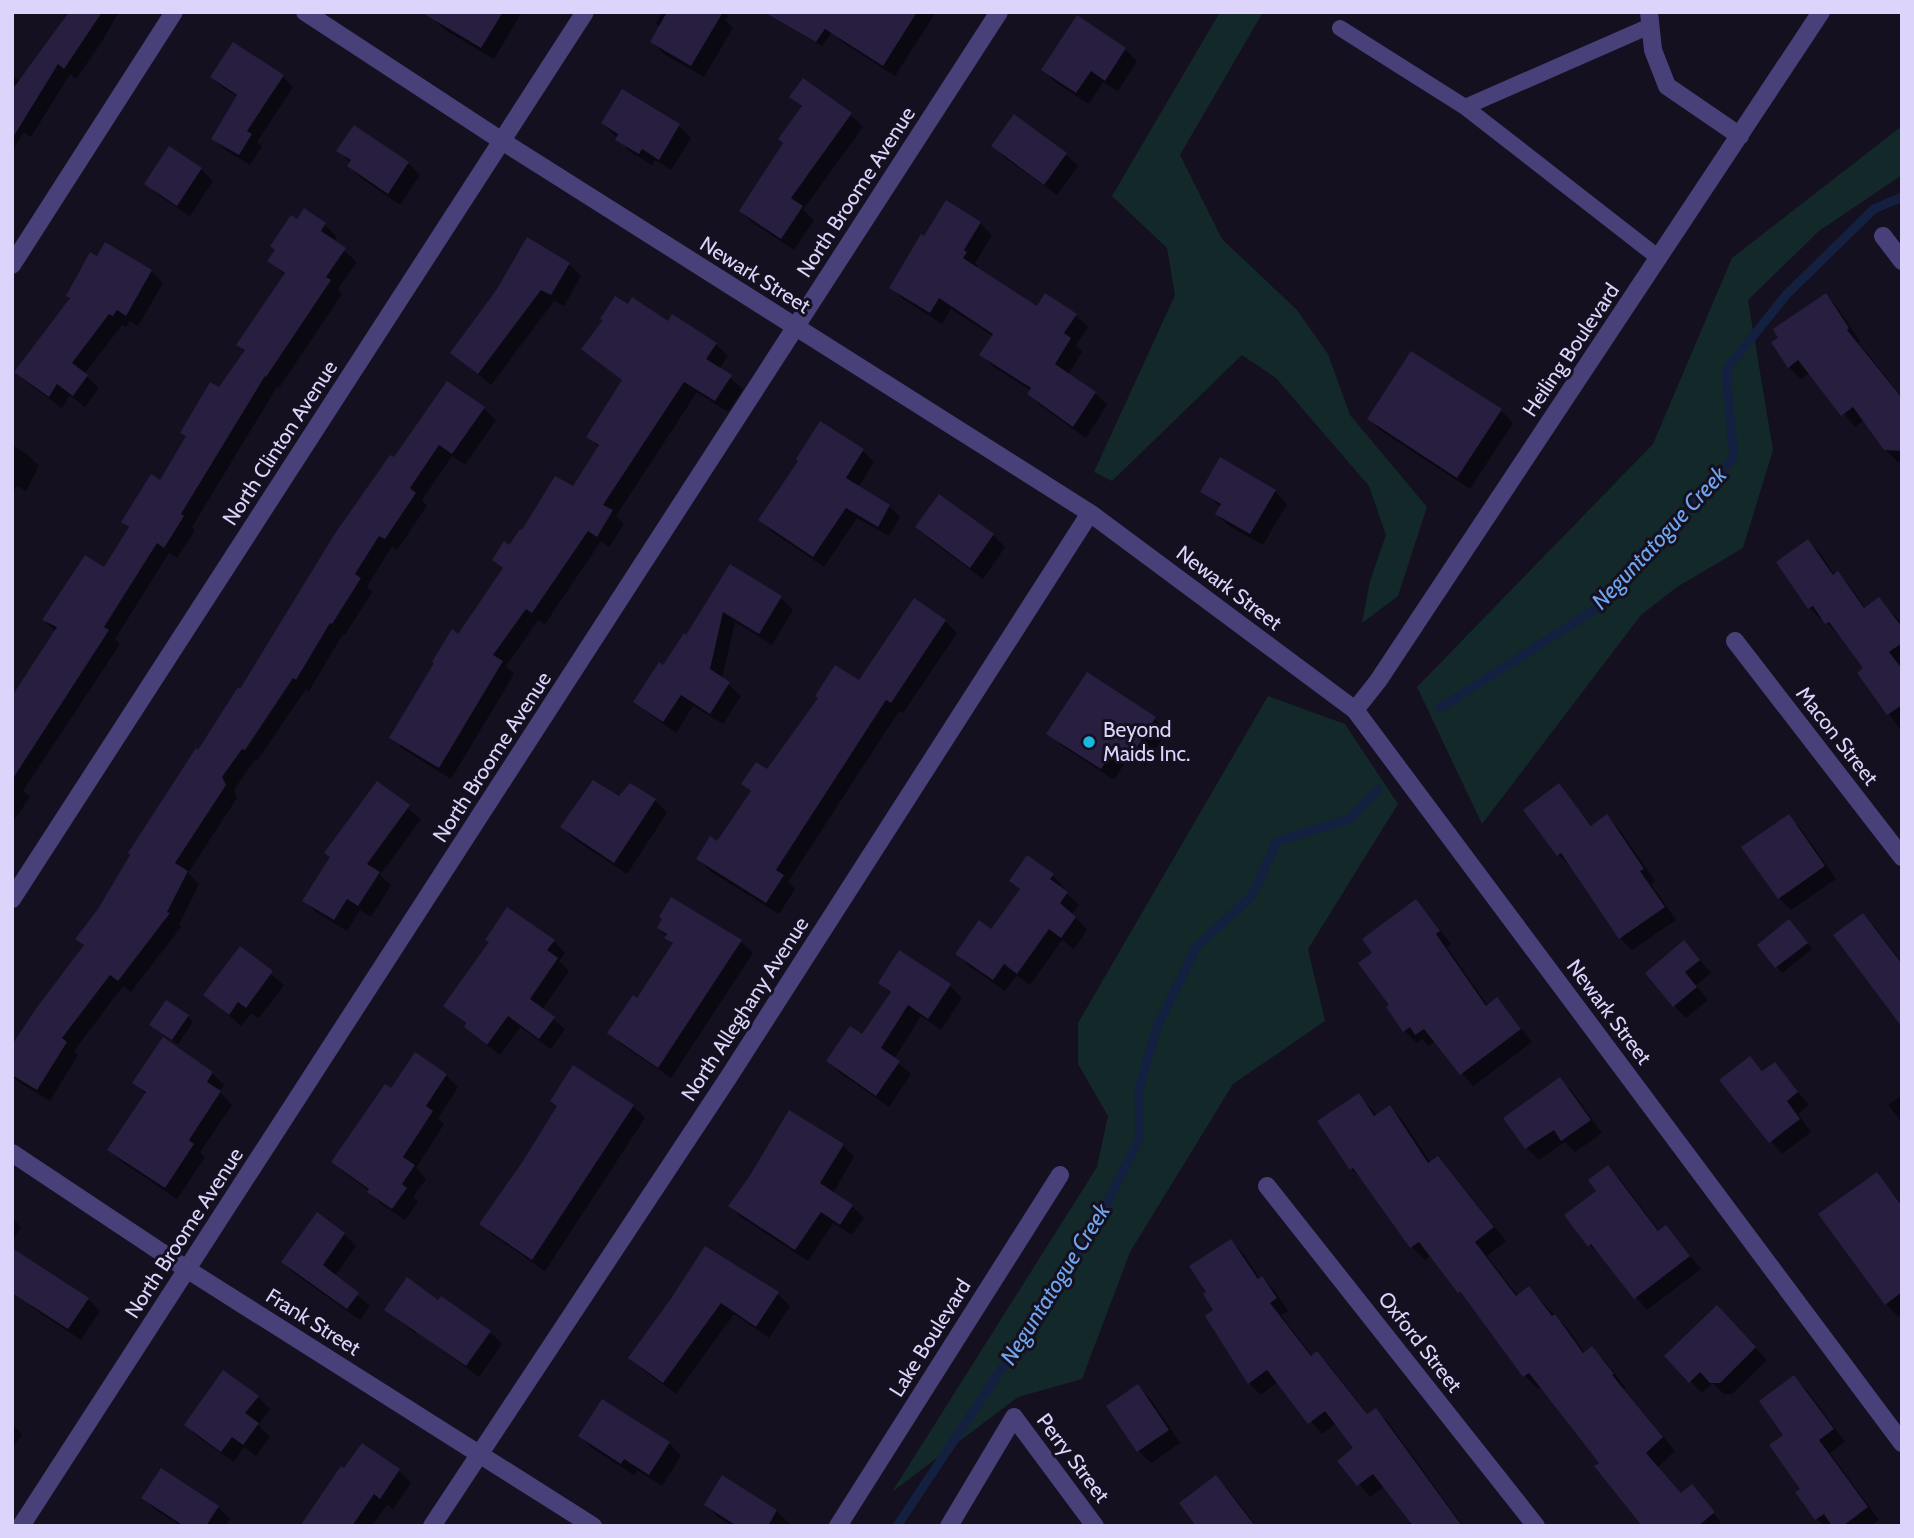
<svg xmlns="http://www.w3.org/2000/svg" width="1914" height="1538" viewBox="0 0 1914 1538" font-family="Cabin,sans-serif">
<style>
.green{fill:#132829}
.shadow{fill:#0007}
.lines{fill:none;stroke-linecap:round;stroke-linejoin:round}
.stream{stroke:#132040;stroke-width:9}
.building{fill:#281e3f}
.service{stroke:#484079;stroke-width:16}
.minor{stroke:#484079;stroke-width:18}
.tertiary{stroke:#484079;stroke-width:18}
.poi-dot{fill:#1ab7df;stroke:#141020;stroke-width:2.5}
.labels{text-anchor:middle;stroke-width:6;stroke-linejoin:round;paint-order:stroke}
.street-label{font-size:21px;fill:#dcd4fa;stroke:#141020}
.poi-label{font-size:21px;fill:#dcd4fa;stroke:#141020;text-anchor:start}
.water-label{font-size:23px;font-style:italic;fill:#6ea5ee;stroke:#141020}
</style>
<rect width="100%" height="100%" fill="#141020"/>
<path class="green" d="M1220,12h43l-83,143 42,84 75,71 31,44 22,61 77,92 -29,89 -36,27 8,-42 16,-46 -17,-49 -93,-108 -34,-23 -130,126 -18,-9 81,-177 -8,-47 -55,-52z
M1902,126v49l-83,56 -71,69 25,150 -30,98 -66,39 -36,28 -159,209 -65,-137 236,-243 79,-186z
M1268,696l77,28 53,80 -90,145 17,72 -92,63 -103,168 -48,127 -64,18 -126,95 205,-325 11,-51 -30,-52v-41z"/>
<path class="shadow" d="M61,12h58l-18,31 -25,36 -6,-5 -39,63 -7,-5 -11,18 -1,-74 9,5 46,-65z
M436,12h86l-28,47 -49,-29 -12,-12z
M662,12h62l4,4 -3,4 8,8 -29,49 -40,-23 -12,-13 8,-13 -4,-5z
M842,12h94l-41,64 -53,-34 -10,-10 -10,14 -46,-29z
M1125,49l12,12 -19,30 -15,-9 -14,22 -34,-22 -12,-13z
M282,76l11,11 -36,55 5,4 -12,19 -26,-16 -11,-11 25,-41 -15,-9 -11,-11z
M804,81l47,34 12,12 -60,83 11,10 -20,30 -41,-27 -12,-12 44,-67 18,-36 -12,-11z
M603,123l76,3 12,12 -20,32 -16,-10 -3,5 -22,-13z
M993,146l73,8 12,12 -21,29 -52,-37z
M339,151l69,12 12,12 -20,30 -39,-27 -12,-12 2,-3z
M201,169l12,12 -23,35 -32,-21 -12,-12z
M304,211l21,14 12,12 -3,5 23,20 -19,27 4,5 -63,94 -2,-1 -85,140 3,3 -18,28 -8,-5 -54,86 5,5 -97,147 7,6 -18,26v-113l44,-78 -12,-12 61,-50 25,-41 -7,-7 37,-40 27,-45 -5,-5 37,-42 27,-38 -7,-7 47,-69 -16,-15z
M980,223l12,12 -17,28 3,3 -2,3 62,39 37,7 13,12 -12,18 6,7 -14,23 27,18 12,12 -21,33 -45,-32 -12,-12 2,-3 -37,-24 -12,-12 12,-18 -43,-28 -9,15 -39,-25 -12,-12 34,-49z
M569,264l12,12 -17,30 -10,-5 -63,84 -39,-32z
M151,271l12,12 -25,43 -8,-5 -4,6 -4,-2 -38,49 15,14 -14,19 -15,-12 -8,13 -33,-24 -12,-12 54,-73 -3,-3z
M1826,296l12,12 22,33 -2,1 44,55v65h-4l-13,-13 -21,-29 -9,7 -45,-54 -9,6 -12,-12z
M669,324l47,20 12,12 -9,13 24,20 -15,23 -31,-20 -81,124 8,8 -15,23 -8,-6 -56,83 -7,-4 -32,46 8,8 -63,105 -48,-30 -12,-12 113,-167 -10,-10 79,-71 27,-41 -11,-11 34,-56 -39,-32z
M1412,353l89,58 12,12 -43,66 -89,-58 -12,-12z
M483,408l13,12 -31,45 -13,-9 -30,44 5,6 -30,44 -5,-4 -25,41 5,5 -27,43 -2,-1 -34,57 -3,-2 -49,72 -2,-1 -21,30 3,8 -49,75 11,11 -20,41 2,2 -50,65 -8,-6 -49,65 4,4 -28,46 -33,-20 -5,-6v-26l73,-103 -7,-7 22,-29 99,-158 196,-292z
M12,445l15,9 12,12 -13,25 -9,-5 -5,8z
M863,451l11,11 -16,26 31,18 11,11 -11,19 -32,-18 -33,49 -53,-36 -11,-12z
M1202,491h73l12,13 -24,41 -34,-19 -12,-12 4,-7z
M940,496l53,39 12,12 -22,32 -54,-40 -12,-12z
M1808,541l12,12 15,23 3,-2 11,11 17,24 13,-9 23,23v39l-3,2 3,4v64l-43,-59 6,-4 -25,-35 -2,1 -15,-17 -2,2 -11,-12 -32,-46z
M730,567l51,31 12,12 -21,35 -37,-23 -13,57 19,17 -18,28 -30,-18 -17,27 -28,-20 -13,-12 52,-64z
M914,601l31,20 12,12 -54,80 -4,-2 -111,171 7,7 -16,25 -69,-43 -12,-12 20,-16 34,-50 -9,-9 25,-12 92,-89z
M1087,674l68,45 12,12 -22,35 -16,-10 -15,24 -53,-35 -12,-12z
M377,783l44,36 -41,56 11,10 -20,32 -11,-7 -13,21 -31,-19 -12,-12z
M1559,785l34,42 14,-10 12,12 36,52 -4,3 25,36 -44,30 -12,-12 -49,-71 -12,-12 -34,-45z
M620,798l35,2 12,13 -40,61 -53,-35 -12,-12z
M1789,816l12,13 35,50 -45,31 -12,-12z
M1053,876l12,12 -2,2 16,15 -7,9 15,16 -13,19 -12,-9 -32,45 -13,-10 -12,16 -36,-25 -12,-12 35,-23 29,-41 -10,-10z
M1416,901l35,43 -4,3 41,59 9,-7 35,43 -59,44 -38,-45 -6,5 -7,-7 -5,4 -12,-12 -13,-26 -18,-52z
M1863,915l12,12 27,36v58z
M1795,927l17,22 -30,24 -23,-27z
M659,928l81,13 13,12 -82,125 -49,-33 -12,-12 27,-33 37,-55z
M554,941l11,12 -6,8 10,10 -27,39 23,19 -14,20 -31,-22 -20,28 -23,-17 -11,-11 1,-2 -22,-19z
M1684,942l27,31 -15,12 12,15 -22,18 -12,-12z
M241,949l43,36 -25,33 -8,-5 -10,13 -36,-31z
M900,953l50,33 12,12 -21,32 -20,-14 -27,43 17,15 -22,33 -49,-34 -12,-12 34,-24 29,-43 -11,-11z
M188,1016l5,6 -15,22 -21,-14z
M1750,1058l14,14 10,-8 35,41 -11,9 13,18 -29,22 -61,-74z
M212,1073l12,12 -4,7 12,13 -32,47 5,5 -28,42 -55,-37 -13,-12 38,-55 -13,-13z
M446,1075l12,12 -20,31 6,6 -28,44 10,11 -13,18 5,5 -13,18 -24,-16 -12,-13 -23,-17 -13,-12 59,-71z
M1560,1079l12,12 30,42 -27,19 -10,-10 -26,18 -12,-12 -22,-30z
M1359,1095l18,21 13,-9 13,14 28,42 7,-5 13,14 55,69 -19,15 31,40 11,-8 39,41 17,24 7,-5 13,13 21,27 -2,1 51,62 -17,16 24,27 22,6 19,26h-80l-42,-63 -59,-77 -4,3 -13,-13 -53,-72 -41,-49 -6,5 -13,-13 -47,-66 -14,-12z
M1902,1095v28l-14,-18z
M633,1106l12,12 -100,153 -51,-35 -12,-12 42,-62 34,-55z
M843,1145l11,12 -21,36 19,13 12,12 -12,17 -19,-12 -25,38 -66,-43 -12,-12z
M1608,1167l12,12 40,53 6,-5 35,42 -54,41 -44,-53 -14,-12 9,-54z
M1877,1174l25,30v110l-4,2 -12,-12z
M12,1218l9,9 -9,14z
M344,1234l12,12 -21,30 35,30 -10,14 -65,-46 -12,-12z
M1231,1241l12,12 17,26 2,-1 12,12 14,21 -7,4 32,42 4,-4 12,12 40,51 7,-6 12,12 75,104h-58l7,-5 -27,-35 -15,11 -30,-36 16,-12 -19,-26 -15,11 -44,-52 -17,13 -12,-12 -33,-72z
M706,1248l72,46 12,12 -21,32 -35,-24 -58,80 -33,-24 -12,-13 43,-59z
M22,1297l66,2 12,12 -19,29 -47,-31z
M439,1302l51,30 12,12 -23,33 -62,-45 -1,2 -30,-25z
M1717,1308l50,52 -35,34h-8l-11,-11 -11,10 -36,-37z
M1794,1377l12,12 39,53 -15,11 49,67 -8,6h-47l-7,-7 -32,-84z
M1137,1386l13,12 30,45 -29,20 -12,-12z
M258,1397l12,12 -12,16 12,12 -14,19 -12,-9 -10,15 -36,-25 -12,-12z
M602,1401l67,42 12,13 -19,30 -25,-16 -3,5 -42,-27 -12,-12z
M12,1424l10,10 -10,15z
M345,1471h54l12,12 -18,26 -6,-4 -15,21h-56z
M723,1477l53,34 13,12 -2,3h-55l-14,-9 -12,-12z
M1216,1477l12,12 28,37h-58z
M143,1497l75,10 12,12 -4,7h-46l-24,-16z"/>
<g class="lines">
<path class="stream" d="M1440,708l156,-99 138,-151 -8,-88 60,-75 88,-86 28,-12
M897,1526l197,-296 46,-93 -1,-48 18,-62 40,-81 55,-50 25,-55 73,-22 28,-30"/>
</g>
<path class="building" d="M69,12h33l-38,57 -6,-5 -46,75v-49z
M421,12h82l-22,36z
M667,12h56l-32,54 -41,-24z
M764,12h153l-34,54 -58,-37 -9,13z
M1077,15l49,33 -21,33 -14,-10 -15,22 -35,-23z
M233,42l51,33 -37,56 5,3 -13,21 -28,-16 26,-44 -27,-18z
M803,78l49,35 -61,85 12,8 -22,33 -42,-28 44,-68 -5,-4 24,-33 -13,-9z
M622,89l58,35 -21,36 -17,-11 -3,5 -24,-14 3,-6 -17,-11z
M1014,114l53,39 -23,32 -53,-39z
M354,125l55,37 -21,32 -41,-28 4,-6 -15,-9z
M169,146l33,22 -25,38 -33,-22z
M946,200l35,22 -17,28 3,2 -4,6 74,48 8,-13 32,21 -13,19 7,5 -16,26 41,28 -23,35 -46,-33 4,-6 -52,-33 14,-21 -54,-36 -9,15 -41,-25 32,-54 3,2z
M304,208l22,15 -5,8 25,17 -20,29 5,3 -65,97 -1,-1 -84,138 3,2 -20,32 -7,-5 -53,84 5,3 -97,150v-84l45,-69 -15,-7 43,-65 19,12 25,-40 -8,-5 30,-48 9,6 26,-44 -6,-3 30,-51 9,5 26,-37 -9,-5 49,-72 -18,-12 8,-11 -5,-4 21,-31 6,4z
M527,237l43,26 -19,32 -10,-5 -63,84 -28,-21 47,-64z
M105,242l47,28 -26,46 -9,-6 -4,6 -4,-2 -37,49 16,12 -15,21 -16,-12 -8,13 -35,-25 56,-74 -4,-2 24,-44 7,4z
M1826,293l23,35 -2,2 55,68v53l-18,-1 -31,-43 -12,9 -43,-56 -10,8 -17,-26 7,-4 -5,-9z
M615,296l13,8 4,-7 36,24 4,-7 45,29 -11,16 26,16 -17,26 -31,-19 -81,123 10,5 -16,27 -9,-6 -56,82 -6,-4 -33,46 10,6 -64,107 -50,-30 45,-75 -2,-1 20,-33 6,5 45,-66 -11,-8 12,-19 5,4 11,-16 2,1 33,-54 18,10 26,-41 -13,-8 36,-57 -41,-31 22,-29 -3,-1z
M1411,351l91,58 -45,69 -90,-59z
M447,381l38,26 -33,47 -13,-9 -29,43 6,5 -31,46 -6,-3 -24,38 6,4 -29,46 -2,-1 -34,57 -3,-2 -48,72 -3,-1 -20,28 4,8 -51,78 13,8 -21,41 3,1 -52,68 -8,-6 -48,63 5,4 -30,48 -25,-15v-30l23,-35 49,-65 -9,-6 23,-30 32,-54 -2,-2 68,-105 2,2 40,-63 2,2 94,-154 56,-80 4,2z
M820,421l44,28 -18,29 44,27 -12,22 -32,-19 -33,49 -55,-37 40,-59 -2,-2z
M1220,457l56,33 -26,44 -35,-20 6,-10 -21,-12z
M939,494l55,40 -24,34 -55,-41z
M1808,539l25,36 5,-4 26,37 15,-11 23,30v16l-13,9 13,17v36l-15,10 -30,-42 6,-5 -34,-46 -4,2 -12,-18 -5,3 -32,-47z
M730,564l52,32 -23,38 -36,-22 -13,57 20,13 -20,32 -29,-19 -18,27 -30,-20 26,-40 4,3 21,-32 2,2z
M914,598l32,22 -55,83 -5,-3 -110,170 8,5 -18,28 -70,-44 14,-23 7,5 34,-50 -10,-7 15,-22 11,7 51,-71 -3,-2 20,-31 24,15z
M1087,672l69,45 -24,38 -15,-10 -16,24 -55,-35z
M593,780l26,16 11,-13 26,16 -42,64 -54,-36z
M377,781l33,24 -43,59 13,8 -22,34 -11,-7 -13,21 -32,-19 28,-44 -6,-4z
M1559,783l32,43 16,-12 37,55 -4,2 25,36 -46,32 -58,-86 -4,3 -34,-46z
M1789,814l36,52 -47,33 -37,-52z
M1027,855l27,19 -4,5 18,13 -8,11 16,14 -15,21 -12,-9 -32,45 -13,-10 -11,16 -38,-26 24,-34 12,9 29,-40 -11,-8z
M671,897l71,43 -84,128 -51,-35 26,-38 4,3 36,-55 -9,-5 3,-4 -10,-6 5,-9 -3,-2z
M1416,899l24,32 -4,3 50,72 11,-9 24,32 -61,46 -36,-46 -9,6 -5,-8 -7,5 -17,-25 3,-2 -31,-42 14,-10 -10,-14z
M507,907l48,33 -8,10 11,8 -28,41 25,18 -16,22 -31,-23 -21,29 -23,-18 2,-4 -23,-17 46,-64 -4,-2z
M1863,913l39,51v63l-69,-92z
M1789,919l19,24 -33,25 -18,-23z
M1684,940l16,20 -15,12 12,15 -24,20 -28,-34z
M240,946l33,25 -27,37 -8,-6 -9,13 -26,-20z
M899,950l52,34 -23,35 -20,-14 -27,43 19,13 -24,35 -50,-35 24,-35 12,8 29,-42 -13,-9z
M166,1000l23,15 -17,25 -23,-15z
M163,1037l50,35 -6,10 14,9 -32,49 5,4 -29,44 -58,-38 39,-58 -14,-9z
M415,1052l32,22 -21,32 7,5 -30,46 12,8 -13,19 5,4 -15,21 -25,-17 2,-3 -38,-27 54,-78 6,4z
M1750,1056l12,15 13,-9 23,30 -11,9 13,18 -31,24 -50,-63z
M573,1065l61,40 -102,155 -53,-36 44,-63 34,-55 -7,-5z
M1560,1077l31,43 -30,21 -7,-11 -29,19 -22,-31z
M1359,1093l15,23 16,-11 38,58 10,-7 56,71 -19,15 41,54 13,-10 23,30 3,-2 28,39 9,-7 22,28 -2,1 51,62 -17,16 35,40 11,-9 23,28 -17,14h-56l-48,-60 5,-3 -70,-90 -6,4 -63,-86 -2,2 -39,-51 -9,6 -57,-80 -3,2 -33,-49z
M789,1110l55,34 -24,39 33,22 -13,20 -19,-13 -26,38 -67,-44 21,-29z
M1608,1165l50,66 8,-6 24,31 -56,43 -43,-55 -3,3 -24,-32 32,-24 -8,-11z
M1877,1172l25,34v86l-17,13 -67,-91z
M317,1212l28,21 -22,32 36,28 -12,16 -66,-47z
M1231,1239l27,40 4,-3 15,22 -7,5 41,53 6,-5 50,63 9,-6 86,118h-49l-40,-52 -16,12 -20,-25 16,-13 -28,-37 -17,13 -41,-54 -19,14 -43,-68 8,-6 -10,-16 3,-2 -17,-26z
M705,1246l74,46 -23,35 -35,-24 -58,80 -35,-25 44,-61z
M12,1248l77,50 -21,31 -56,-36z
M407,1277l31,23 3,-4 50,35 -25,35 -82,-56z
M1717,1305l39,42 -36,36h-10l-10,-11 -11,11 -25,-27z
M223,1370l36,26 -14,17 14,10 -16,22 -11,-8 -11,15 -37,-27z
M1794,1375l40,54 -15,11 49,67 -25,19h-11l-8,-12 -9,6 -20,-28 5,-3 -31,-44 14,-10 -24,-34z
M1138,1384l31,46 -32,22 -31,-46z
M602,1399l68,43 -21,33 -25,-16 -3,5 -43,-28z
M362,1443l38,26 -20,30 -6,-5 -22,32h-52l41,-60 3,2z
M161,1468l58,38 -13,20h-22l-43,-28z
M722,1475l55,35 -9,16h-31l-33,-21z
M1216,1475l39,51h-59l-17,-23z"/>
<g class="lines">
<path class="service" d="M1340,28l125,79 194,151
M1465,107l185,-81"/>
<path class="minor" d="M305,12l197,129 588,372 265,197 547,733
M1649,12l4,38 14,36 73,50
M1883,236l19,25
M1735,641l167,216
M1355,710l23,-29 443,-669
M12,899l573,-887
M1267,1186l269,340
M21,1526l978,-1514
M432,1526l298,-451 360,-562
M838,1526l222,-351
M949,1526l65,-109 81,109"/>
<path class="tertiary" d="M12,265l162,-253
M12,1153l176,117 405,256"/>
</g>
<circle class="poi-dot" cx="1089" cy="742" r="7"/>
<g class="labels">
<g class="street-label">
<text transform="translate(856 192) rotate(-57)" y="7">North Broome Avenue</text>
<text transform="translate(755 275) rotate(32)" y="7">Newark Street</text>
<text transform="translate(1571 350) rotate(-56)" y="7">Heiling Boulevard</text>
<text transform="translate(280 443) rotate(-57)" y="7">North Clinton Avenue</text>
<text transform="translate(1229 588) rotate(37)" y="7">Newark Street</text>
<text transform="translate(1837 736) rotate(52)" y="7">Macon Street</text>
<text transform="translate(492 757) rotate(-57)" y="7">North Broome Avenue</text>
<text transform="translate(745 1009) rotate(-57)" y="7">North Alleghany Avenue</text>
<text transform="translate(1609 1012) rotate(53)" y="7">Newark Street</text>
<text transform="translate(184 1233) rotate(-57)" y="7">North Broome Avenue</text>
<text transform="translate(313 1322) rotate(32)" y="7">Frank Street</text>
<text transform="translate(930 1338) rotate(-58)" y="7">Lake Boulevard</text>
<text transform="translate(1420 1342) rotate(52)" y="7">Oxford Street</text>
<text transform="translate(1073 1458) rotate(53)" y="7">Perry Street</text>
</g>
<g class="poi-label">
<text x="1103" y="737">Beyond<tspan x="1103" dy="24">Maids Inc.</tspan></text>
</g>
<g class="water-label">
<text transform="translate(1659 538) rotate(-47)" y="8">Neguntatogue Creek</text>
<text transform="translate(1055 1284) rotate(-58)" y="8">Neguntatogue Creek</text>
</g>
</g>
<rect width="1914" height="1538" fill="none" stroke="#dcd4fa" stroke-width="28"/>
</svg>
